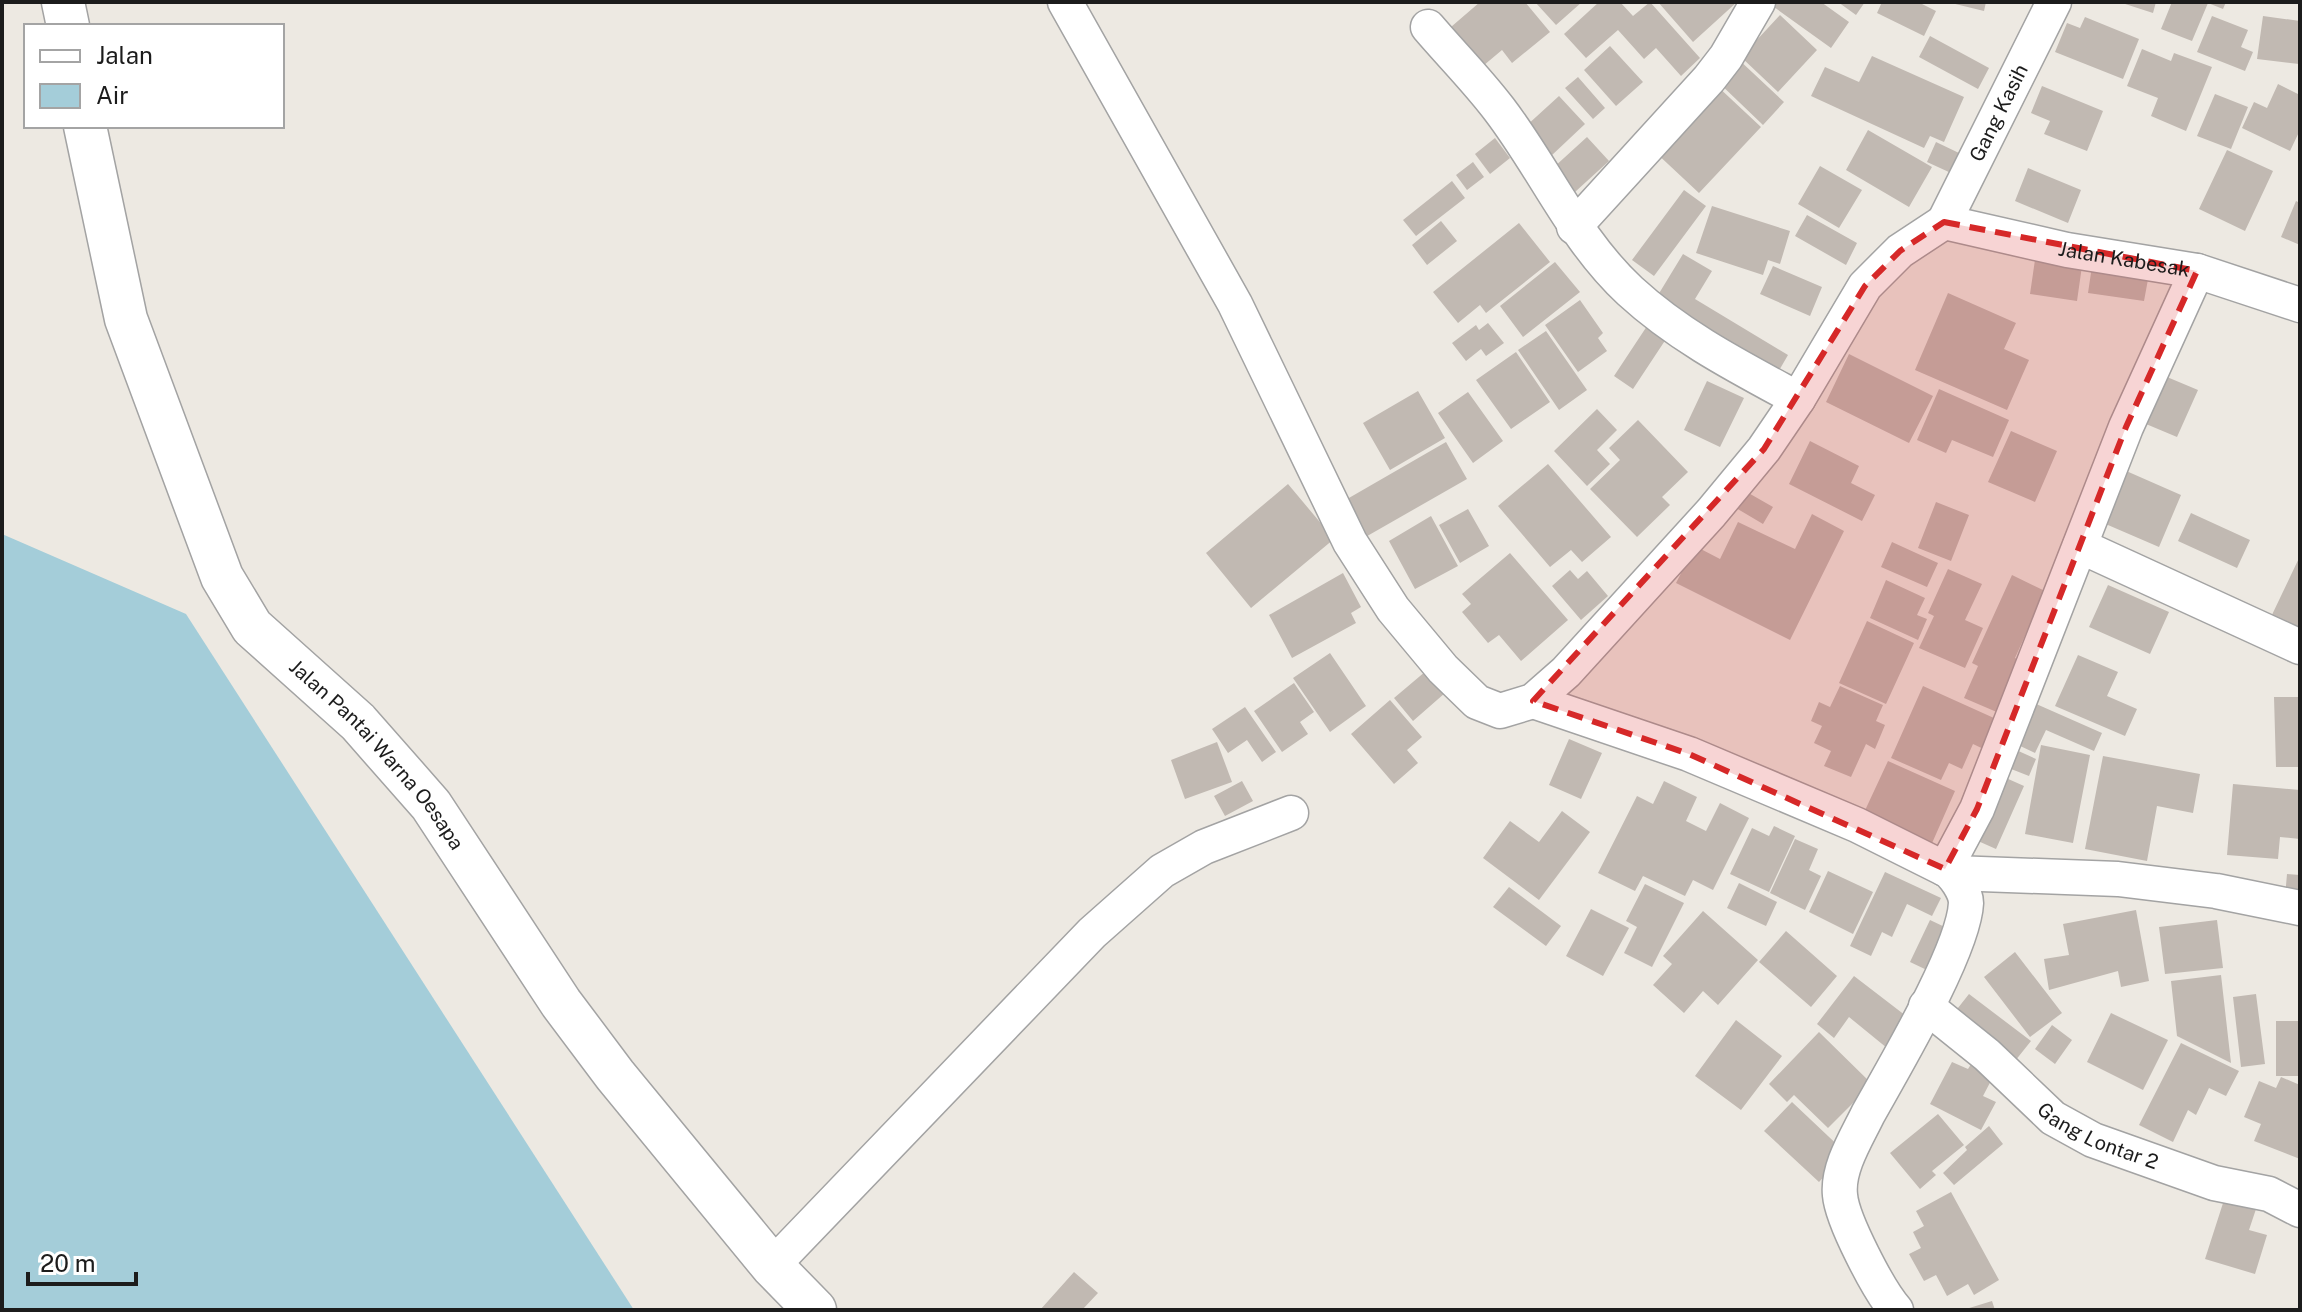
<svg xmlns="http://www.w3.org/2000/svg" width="2302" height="1312" viewBox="0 0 2302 1312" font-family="'Public Sans',sans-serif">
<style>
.water{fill:#a4cdd9}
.building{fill:#c1b9b2}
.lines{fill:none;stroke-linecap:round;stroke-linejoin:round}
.minor-casing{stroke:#a3a3a3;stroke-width:37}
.tertiary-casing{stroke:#a3a3a3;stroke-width:45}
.minor{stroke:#fff;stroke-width:34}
.tertiary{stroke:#fff;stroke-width:42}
.marked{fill:#d62828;fill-opacity:0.2;stroke:#d62828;stroke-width:6;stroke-dasharray:16 10;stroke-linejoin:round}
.labels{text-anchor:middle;stroke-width:6;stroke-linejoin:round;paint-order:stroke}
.street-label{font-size:20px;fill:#1c1c1c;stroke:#fff}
</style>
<rect width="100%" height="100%" fill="#ede9e2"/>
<path class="water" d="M2,534l184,80 448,696h-632z"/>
<path class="building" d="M1480,2h45l25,30 -38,31 -10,-13 -25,21 -33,-38z
M1535,2h47l-26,23z
M1599,2h21l13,14 17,-14 50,56 -19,18 -25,-28 -12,11 -26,-29 -32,28 -22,-24z
M1658,2h79l-44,40z
M1767,2h54l28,20 -18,26z
M1838,2h27l-9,13z
M1882,2h36l18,9 -12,25 -47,-23z
M1947,2h39l-2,9z
M2119,2h37l-3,11z
M2172,2h54l-3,7 -15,-6 -16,38 -31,-12z
M1780,15l37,35 -39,42 -37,-35z
M2212,16l36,14 -7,17 12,5 -8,19 -48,-19z
M2263,16l37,5 -1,43 -42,-5z
M2085,17l54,22 -16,40 -68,-27 12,-29 13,5z
M1930,36l59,32 -11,21 -59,-32z
M1610,46l33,36 -27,24 -32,-36z
M2142,49l29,12 3,-8 38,14 -26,64 -35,-15 7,-18 -31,-12z
M1872,56l92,41 -20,45 -14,-6 -6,12 -113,-52 14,-29 34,15z
M1737,58l47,44 -21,23 -47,-45z
M1578,77l27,31 -12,11 -28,-31z
M1715,84l46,43 -62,66 -46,-43z
M2278,84l22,11v35l-10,21 -48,-23 12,-26 13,6z
M2042,86l61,25 -16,40 -43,-17 6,-13 -19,-8z
M2215,94l33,13 -17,42 -34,-13z
M1559,96l26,28 -34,32 -26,-29z
M1868,130l64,37 -23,40 -63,-37z
M1587,137l22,24 -34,31 -22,-24z
M1495,138l15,20 -20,16 -15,-20z
M1936,142l23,11 -8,20 -24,-11z
M2227,150l46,21 -28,60 -46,-22z
M1473,162l11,15 -17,13 -11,-15z
M1820,166l42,24 -23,38 -41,-24z
M2028,168l53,22 -13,33 -53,-22z
M1452,181l13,17 -49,38 -13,-16z
M1684,190l22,16 -52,70 -22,-16z
M2296,201l4,2v42l-19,-8z
M1712,206l78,25 -10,33 -12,-4 -5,15 -67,-22z
M1807,215l50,28 -11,22 -51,-29z
M1441,221l16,20 -30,24 -15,-20z
M1519,223l31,39 -64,51 -6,-8 -22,18 -25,-31z
M2036,253l47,6 -6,42 -47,-7z
M1683,254l29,17 -17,28 93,56 -11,19 -122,-74z
M1555,262l25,30 -57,45 -23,-31z
M1773,266l49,21 -12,29 -50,-22z
M2092,266l57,8 -5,27 -56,-8z
M1948,293l68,30 -12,26 25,11 -22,50 -92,-40z
M1580,300l23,33 -5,5 9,13 -29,21 -33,-47z
M1651,320l19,13 -37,56 -19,-13z
M1488,323l16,20 -18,13 -5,-7 -15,12 -14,-18 24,-18 3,5z
M1546,331l41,59 -28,20 -41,-60z
M1516,352l34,50 -39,27 -35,-49z
M1849,354l84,42 -24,47 -83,-41z
M2167,377l31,13 -21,47 -31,-13z
M1707,381l37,17 -24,49 -36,-17z
M1939,389l70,31 -16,37 -41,-17 -6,13 -29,-13z
M1418,391l27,47 -55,32 -27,-47z
M1468,392l35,49 -30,22 -35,-50z
M1597,409l20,21 -20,20 13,14 -23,22 -33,-35z
M1638,420l50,52 -26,25 8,8 -33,32 -47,-48 30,-29 -11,-12z
M2011,431l46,20 -22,51 -47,-20z
M1810,441l49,25 -8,17 24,12 -13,26 -73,-37z
M1446,442l21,37 -112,64 -20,-37z
M1548,464l63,73 -29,25 -11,-12 -21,17 -52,-61z
M2124,470l57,25 -22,52 -58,-25z
M1288,484l46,55 -83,69 -45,-55z
M1745,491l28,16 -10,17 -27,-16z
M1936,502l33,13 -18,46 -33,-13z
M1468,509l21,37 -29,17 -21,-38z
M2191,513l59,27 -13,28 -59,-27z
M1812,514l32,17 -54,109 -114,-57 19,-37 25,13 18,-37 57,27z
M1431,516l27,50 -43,23 -26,-48z
M1892,542l46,21 -11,24 -46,-20z
M1510,553l58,67 -47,41 -22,-26 -11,8 -26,-31 9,-8 -9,-10z
M2300,556v78l-30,-15z
M1948,569l34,15 -17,36 18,8 -18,40 -46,-20 15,-32 -6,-3z
M1570,570l8,9 9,-8 21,25 -27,24 -29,-34z
M1343,573l18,34 -10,6 5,10 -64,35 -23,-43z
M2012,575l33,16 -30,67 7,3 -23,52 -35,-15 14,-32 -6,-3z
M1886,580l39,18 -8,17 10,4 -9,21 -48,-22z
M2108,585l61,27 -19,42 -61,-27z
M1867,621l47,22 -28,61 -47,-21z
M1330,653l36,53 -36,26 -37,-54z
M2078,655l40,17 -11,24 30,13 -12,27 -70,-30z
M1426,671l19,22 -32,28 -19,-23z
M1294,683l20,29 -14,10 8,12 -26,18 -28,-41z
M1840,686l43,19 -7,16 9,4 -10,24 -9,-5 -15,33 -27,-11 7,-15 -17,-8 8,-17 -11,-5 8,-19 11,5z
M1923,686l82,37 -13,30 -19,-9 -11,25 -13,-6 -8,17 -50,-22z
M2274,697h26v70h-24z
M1390,700l32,37 -15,13 11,13 -24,21 -43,-50z
M2034,703l68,30 -8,18 -48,-21 -11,23 -19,-9z
M1245,707l31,45 -14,10 -15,-22 -19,13 -16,-24z
M1569,739l33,14 -21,46 -32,-14z
M1217,742l15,40 -47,17 -14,-39z
M2041,745l49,10 -17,88 -48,-9z
M2014,749l22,10 -7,17 -23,-9z
M2103,756l97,18 -7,39 -36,-7 -10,55 -62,-12z
M1888,761l67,30 -26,59 -68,-31z
M2006,778l18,8 -28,63 -18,-8z
M1242,781l11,20 -28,15 -11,-20z
M1664,781l33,16 -11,24 20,10 14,-28 29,15 -36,72 -20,-10 -8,16 -42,-20 -8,15 -37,-18 39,-77 16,8z
M2233,784l67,6v49l-20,-2 -2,22 -51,-4z
M1562,811l28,21 -51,68 -56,-42 27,-37 29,21z
M1774,826l21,10 -26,56 -39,-18 22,-46 17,8z
M1795,839l23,10 -9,21 12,6 -16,34 -35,-17z
M1828,871l45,21 -20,42 -44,-22z
M1885,872l56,26 -9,18 -25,-12 -15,33 -10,-5 -11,24 -21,-10z
M2287,874l13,1v23l-15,-1z
M1739,883l38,19 -11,24 -39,-18z
M1645,884l39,19 -32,64 -28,-14 13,-26 -11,-6z
M1509,887l52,39 -15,20 -53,-39z
M1591,909l38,19 -26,48 -37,-20z
M2136,910l13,71 -28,6 -3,-16 -69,19 -5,-31 25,-4 -6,-31z
M1703,911l55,49 -40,45 -15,-14 -19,22 -31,-28 19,-21 -9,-8z
M1930,920l19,9 -20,42 -19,-9z
M2217,920l6,48 -58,6 -6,-47z
M1786,931l51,45 -26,31 -52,-45z
M2015,952l47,61 -32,24 -46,-60z
M2221,975l10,88 -54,-27 -6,-55z
M1854,976l56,43 -23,29 -38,-31 -15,21 -17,-14z
M1969,994l62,47 -16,20 -61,-48z
M2256,994l9,70 -24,3 -8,-70z
M2111,1013l57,27 -25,50 -56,-28z
M1736,1020l46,36 -41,54 -46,-34z
M2276,1021h24v55h-24z
M2052,1025l20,15 -17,24 -20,-15z
M1819,1032l53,52 -44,44 -34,-33 -7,7 -18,-18z
M2181,1043l58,28 -13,25 -17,-8 -13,27 -8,-5 -15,32 -34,-17z
M1973,1061l22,12 -12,23 13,6 -15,28 -51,-26 22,-42 16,7z
M2281,1077l19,8v74l-46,-18 7,-17 -17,-7 15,-36 17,7z
M1792,1102l54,51 -27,29 -55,-51z
M1938,1114l26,31 -32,26 4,4 -16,14 -30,-36z
M1989,1126l14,18 -49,41 -11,-12 24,-23 -2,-3z
M1951,1192l48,88 -25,15 -6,-11 -21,12 -11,-21 -12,6 -15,-27 12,-6 -8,-16 11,-6 -8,-15z
M2224,1200l32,9 -7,21 18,5 -12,39 -50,-15z
M1074,1272l24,21 -16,17h-42z
M1992,1301l3,9h-29v-1z"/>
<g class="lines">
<defs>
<g id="minor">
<path d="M1065,2l170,302 115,238 43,67 50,60 34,33 23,9 33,-10 33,-29 145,-159 53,-64 34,-50 67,-113 35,-35 44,-29"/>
<path d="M1428,27c23,27 49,53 71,82 46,60 75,130 131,182 50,46 109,76 168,108"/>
<path id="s1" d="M1944,222l123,28 130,21 103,34"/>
<path id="s2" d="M1944,222l110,-220"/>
<path d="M1574,227l135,-148 17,-22 32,-55"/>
<path d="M2080,546l220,101"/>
<path d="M1533,701l156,53 168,71 88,44 32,-60 149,-382 71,-156"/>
<path d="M1954,873l164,6 98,12 84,17"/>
<path id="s3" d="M1926,1006l61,49 66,63 40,22 121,43 55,11 31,16"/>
<path d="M772,1266l320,-333 70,-62 42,-24 87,-34"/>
<path d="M1896,1310c-17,-19 -54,-90 -56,-115 -3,-27 17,-58 28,-81 25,-45 96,-164 98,-211 0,-11 -12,-30 -21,-34"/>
</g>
<g id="tertiary">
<path d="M63,2l5,24"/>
<path id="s4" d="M85,126l41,193 96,258 30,50 106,95 73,83 130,198 54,72 157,191 43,44"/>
</g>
</defs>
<use href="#minor" class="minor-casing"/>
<use href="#tertiary" class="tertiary-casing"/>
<use href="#minor" class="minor"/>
<use href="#tertiary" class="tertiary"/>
</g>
<path class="marked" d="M1944,222l253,49 -71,156 -149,382 -32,60 -256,-115 -156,-53 231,-252 101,-163 35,-35z"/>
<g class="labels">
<g class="street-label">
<text dy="7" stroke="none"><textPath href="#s2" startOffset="122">Gang Kasih</textPath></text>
<text dy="7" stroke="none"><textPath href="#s1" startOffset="184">Jalan Kabesak</textPath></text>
<text dy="7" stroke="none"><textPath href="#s4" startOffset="710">Jalan Pantai Warna Oesapa</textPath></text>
<text dy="7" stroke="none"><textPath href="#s3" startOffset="218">Gang Lontar 2</textPath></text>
</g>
</g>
<rect width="2302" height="1312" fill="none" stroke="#1c1c1c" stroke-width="8"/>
<rect x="24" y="24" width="260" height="104" fill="#ffffff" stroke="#a4a4a4" stroke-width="2"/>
<rect x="40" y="50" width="40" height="12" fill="#ffffff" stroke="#a4a4a4" stroke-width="2"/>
<text x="96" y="64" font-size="24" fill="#1c1c1c">Jalan</text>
<rect x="40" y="84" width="40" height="24" fill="#a4cdd9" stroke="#a4a4a4" stroke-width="2"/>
<text x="96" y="104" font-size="24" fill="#1c1c1c">Air</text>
<path d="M28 1272v12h108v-12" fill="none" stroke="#1c1c1c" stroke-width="4"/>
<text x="40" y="1272" font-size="24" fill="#1c1c1c" stroke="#ffffff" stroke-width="6" paint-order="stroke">20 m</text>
</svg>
